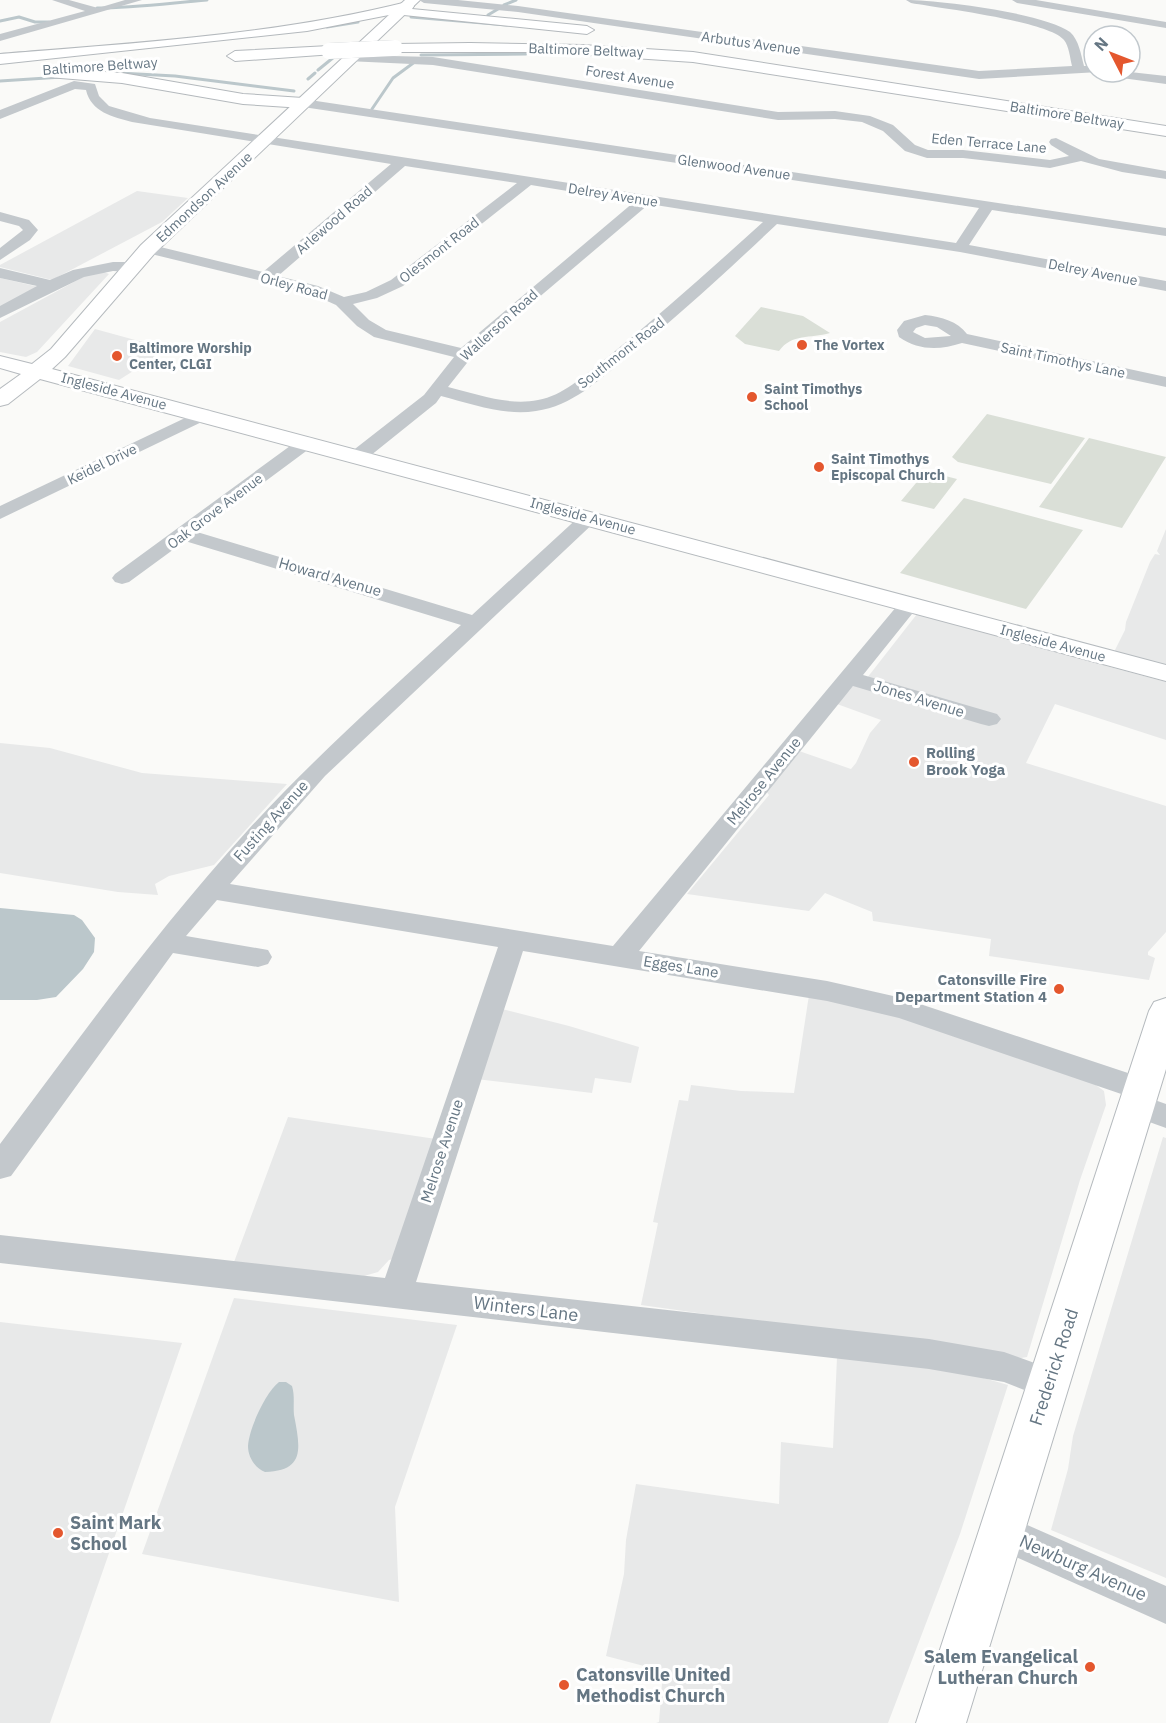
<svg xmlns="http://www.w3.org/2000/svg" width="1166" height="1723" viewBox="0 0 1166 1723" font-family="'IBM Plex Sans',sans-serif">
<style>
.built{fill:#e8e9e9}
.green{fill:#dadfd7}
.water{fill:#bbc7cb}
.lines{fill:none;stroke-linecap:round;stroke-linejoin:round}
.stream{stroke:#bbc7cb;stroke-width:3}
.major-casing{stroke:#b5babe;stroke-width:2}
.highway-casing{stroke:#b4b9bd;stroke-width:2}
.minor{fill:#c3c8cc;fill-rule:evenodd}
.major{fill:#fff;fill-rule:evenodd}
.highway{fill:#fff;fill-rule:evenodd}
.highway-bridge-casing{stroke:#b4b9bd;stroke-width:16;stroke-linecap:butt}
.highway-bridge{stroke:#fff;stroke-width:16}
.poi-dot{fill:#e4572e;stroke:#fff;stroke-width:2}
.labels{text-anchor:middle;stroke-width:6;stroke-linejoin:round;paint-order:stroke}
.far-street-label{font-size:14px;fill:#657683;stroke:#fff}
.far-poi-label{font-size:14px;font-weight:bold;fill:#657683;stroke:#fff;text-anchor:start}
.street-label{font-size:15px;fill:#657683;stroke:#fff}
.poi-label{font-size:15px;font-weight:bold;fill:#657683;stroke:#fff;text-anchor:start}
.near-street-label{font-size:18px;fill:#657683;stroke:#fff}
.near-poi-label{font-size:18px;font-weight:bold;fill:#657683;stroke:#fff;text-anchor:start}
</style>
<rect width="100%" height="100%" fill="#fafaf8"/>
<path class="built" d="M137,191l51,7 -26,24 -110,58 -52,-13v-2z
M104,272l5,2 -72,78 -11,5 -26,-5v-30l85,-46z
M0,278l39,9 -39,21z
M95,329l73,20 -49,31 -51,-14z
M1166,529v139l-53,-14 12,-24 1,-8 24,-60 5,-8 5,1 -3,-4z
M917,614l179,46 10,6 60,16v58l-111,-36 -29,59 140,43v126l-18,20v3l7,3 -6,22 -160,-24 2,-17 -118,-18 -1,-9 -47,-19 -16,18 -122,-17 82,-99 -3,-4 33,-40 52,18 5,-6 14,-30 11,-13 -44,-16 24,-27 6,1z
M0,743l50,5 92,25 145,11 -73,81 -45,11 -14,8 3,11 -40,-3 -118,-19z
M809,995l66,14 218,74 11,8 2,14 -26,75 -53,177 -6,1 -380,-53 17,-82 -5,-1 26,-122 9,1 3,-16 50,6 53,2z
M498,1008l71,18 70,21 -8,36 -36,-5 -3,15 -116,-14z
M288,1117l148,22 -43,120 -4,1 -11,12 -14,4 -130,-14z
M1163,1137l3,1v440l-115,-48 17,-61 5,-33z
M234,1298l223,27 -62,182 4,95 -257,-48z
M0,1322l182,21 -132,380h-50z
M837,1357l129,16 42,12 -48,149 -72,189h-232l3,-1 4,-51 -57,-15 18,-82 2,-34 10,-56 143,20 2,-62 52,6z"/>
<path class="green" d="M761,307l42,9 27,17c-20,6 -38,0 -51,18l-34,-7 -10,-8z
M987,414l98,24 -34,46 -93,-22 -6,-5z
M1089,438l77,19 -44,71 -83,-21z
M926,471l31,8 -23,30 -33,-8z
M964,498l119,32 -57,79 -126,-36z"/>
<path class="water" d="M0,908l74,7 8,5 13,18 -1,14 -11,17 -27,28 -19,3h-37z
M279,1382h7l6,4c3,10 1,19 2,29 6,32 12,56 -29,57 -10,-4 -17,-15 -17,-26 1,-18 18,-54 31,-64z"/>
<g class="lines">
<path class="stream" d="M504,5l12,-5
M97,8c37,0 73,-5 110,-8
M488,15l10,-6
M411,17l96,8
M0,21l19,-4 16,5h14
M327,27l31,-5
M421,55l105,-1
M318,70l16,-13
M119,73l56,3 119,15
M308,79l7,-6
M0,81l62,-4
M372,109l21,-31 23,-17"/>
<defs>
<path id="major" d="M405,0h15l-265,253 -90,104 -13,12 1114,296v16l-1126,-302 -32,25 -8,2v-17l21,-15 -21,-6v-12l32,8 19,-15 90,-104z
M1166,998v71l-200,654h-50l233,-712 5,-9z"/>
<path id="highway" d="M407,2l5,1 2,3 -2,3 175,17 7,4 -7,4 -193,-20 -87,17 -307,33v-10c136,-11 275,-19 407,-52z
M470,43l112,2 111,7 473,74v10l-473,-74 -149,-10h-149l-7,-4 7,-4z
M329,46l8,5 -3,3 -99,7 -8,-5 8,-5z
M53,69l69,4 121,21 60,4 8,5 -8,5 -60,-4 -121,-21 -74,-6 -3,-3z"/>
</defs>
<use href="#major" class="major-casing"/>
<use href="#highway" class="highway-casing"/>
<path class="minor" d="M52,0h17l29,8 27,-8h17l-142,41v-7l85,-23z
M419,0h39l60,6 461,65 93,-5c-2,-8 -3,-20 -8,-26 -15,-19 -126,-32 -153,-37l-5,-3c33,0 138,13 164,32 9,8 11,23 14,34h10v6h5l-120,7 -461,-67 -94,-9z
M1012,0h24l130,22v6l-149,-25z
M351,55l82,2 345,55 57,-1 35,5 23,9 22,20 13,5h35l87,10 19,-4 -18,-11 -2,-3 2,-3 5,-1 43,21 67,12v8l-44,-7 -41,-11 -31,7 -87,-10h-36l-22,-7 -22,-20 -21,-9 -27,-3 -57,1 -345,-55 -86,-4v-4z
M1101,72h29l36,4v8l-59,-8z
M74,81l21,3 4,12 10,10 41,12 806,125 23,-35 -676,-101 -6,-4 6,-4 863,129v8l-174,-26 -23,35 197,36v10l-206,-39 -183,-28c-49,46 -98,92 -151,134 -27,22 -54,48 -90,53 -32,5 -64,-7 -95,-15l-5,7 -71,57h-14l-2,-4 2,-4 73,-57 30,-38 -80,-20 -17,-11 -21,-21 -29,-13 -164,-40 -3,-3 8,-5 115,28 128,-108 -259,-42c-19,-5 -41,-10 -46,-32l-11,-1 -75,30v-9zM405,166l112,17 -126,97 -25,12 -22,5 -26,-11 -40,-10zM531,185l103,17 -173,146 -75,-18 -17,-10 -16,-16 24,-6 26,-12zM649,204l114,18c-52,47 -104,94 -159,138 -20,15 -41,36 -66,40 -30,6 -61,-6 -90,-13l30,-38z
M0,212l29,8 9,10 -8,10 -30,20v-12l23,-18 -4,-4 -19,-5z
M113,262h19l8,5 -8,5 -19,-1 -29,6 -84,41v-12l37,-20 -37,-8v-10l50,12 23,-10z
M925,315c17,2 32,6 42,19l199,43v10l-204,-44c-22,7 -43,8 -63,-6l-2,-7 7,-9zM925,325l12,2 14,9 -26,2 -12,-6 3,-4z
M204,409l6,1 3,4 -3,4 -210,101v-13z
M307,437l6,1 3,4 -3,4 -116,86 275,83 110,-101h14l3,4 -274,258 -95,108 383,62 289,-346 7,-2 7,2 4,4 -57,71 134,39 4,5 -4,5 -8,2 -8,-2 -128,-38 -214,265 188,30 75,17 250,83 5,8 -5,8 -3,1 17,6v24l-39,-14 -5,-8 5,-8 3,-1 -231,-79 -72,-17 -304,-50 -107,331 513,57 75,13 58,21 5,11 -5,11 -12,5 -46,-18 -75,-13 -929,-106v-28l385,43 113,-331 -281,-47 -31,36 82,14 4,7 -4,7 -10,3 -85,-14 -162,223 -11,3v-35c80,-107 158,-215 248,-314 67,-73 140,-138 213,-205l-276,-84 -56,41 -7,2 -7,-2 -3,-4 3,-4 186,-136z
M1000,1513l166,73v38l-179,-80 -5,-13 5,-13z"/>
<use href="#major" class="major"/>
<use href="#highway" class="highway"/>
<defs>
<path id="highway-bridge" d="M329,51l66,-3"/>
</defs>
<use href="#highway-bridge" class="highway-bridge-casing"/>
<use href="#highway-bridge" class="highway-bridge"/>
</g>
<g class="poi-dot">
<circle cx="802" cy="345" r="6"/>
<circle cx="117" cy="356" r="6"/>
<circle cx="752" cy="397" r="6"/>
<circle cx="819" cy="467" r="6"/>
<circle cx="914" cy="762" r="6"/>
<circle cx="1059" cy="989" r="6"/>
<circle cx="58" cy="1533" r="6"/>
<circle cx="1090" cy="1667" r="6"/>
<circle cx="564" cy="1685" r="6"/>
</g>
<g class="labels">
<g class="far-street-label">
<text transform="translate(751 43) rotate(8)" y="5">Arbutus Avenue</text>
<text transform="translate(586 50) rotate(2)" y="5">Baltimore Beltway</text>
<text transform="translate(100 66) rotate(-4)" y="5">Baltimore Beltway</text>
<text transform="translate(630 77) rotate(9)" y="5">Forest Avenue</text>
<text transform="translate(1067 115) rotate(9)" y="5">Baltimore Beltway</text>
<text transform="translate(989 143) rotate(5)" y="5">Eden Terrace Lane</text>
<text transform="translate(734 167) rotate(8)" y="5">Glenwood Avenue</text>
<text transform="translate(613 195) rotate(9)" y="5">Delrey Avenue</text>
<text transform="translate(204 197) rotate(-43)" y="5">Edmondson Avenue</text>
<text transform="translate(334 220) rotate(-41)" y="5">Arlewood Road</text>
<text transform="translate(439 250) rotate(-38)" y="5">Olesmont Road</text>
<text transform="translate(1093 272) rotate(11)" y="5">Delrey Avenue</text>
<text transform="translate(294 286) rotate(15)" y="5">Orley Road</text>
<text transform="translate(499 325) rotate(-42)" y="5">Wallerson Road</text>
<text transform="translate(621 353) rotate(-38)" y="5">Southmont Road</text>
<text transform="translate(1063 360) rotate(12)" y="5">Saint Timothys Lane</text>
<text transform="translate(114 391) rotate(15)" y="5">Ingleside Avenue</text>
<text transform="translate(102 464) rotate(-26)" y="5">Keidel Drive</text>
<text transform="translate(215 511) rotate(-37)" y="5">Oak Grove Avenue</text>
<text transform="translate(583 516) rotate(15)" y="5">Ingleside Avenue</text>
<text transform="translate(1053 643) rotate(15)" y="5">Ingleside Avenue</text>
</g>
<g class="far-poi-label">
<text x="814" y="350">The Vortex</text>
<text x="129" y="353">Baltimore Worship<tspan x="129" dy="16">Center, CLGI</tspan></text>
<text x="764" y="394">Saint Timothys<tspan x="764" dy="16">School</tspan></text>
<text x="831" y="464">Saint Timothys<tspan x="831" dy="16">Episcopal Church</tspan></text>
</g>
<g class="street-label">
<text transform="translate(330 577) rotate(16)" y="5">Howard Avenue</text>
<text transform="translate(919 699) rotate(17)" y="5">Jones Avenue</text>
<text transform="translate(764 781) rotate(-51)" y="5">Melrose Avenue</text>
<text transform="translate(271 821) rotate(-48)" y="5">Fusting Avenue</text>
<text transform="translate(681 967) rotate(9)" y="5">Egges Lane</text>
<text transform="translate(442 1151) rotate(-72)" y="5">Melrose Avenue</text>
</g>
<g class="poi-label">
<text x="926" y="758">Rolling<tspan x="926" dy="17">Brook Yoga</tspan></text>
<text x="1047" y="985" text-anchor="end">Catonsville Fire<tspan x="1047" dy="17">Department Station 4</tspan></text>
</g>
<g class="near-street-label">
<text transform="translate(526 1309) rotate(7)" y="6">Winters Lane</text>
<text transform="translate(1054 1367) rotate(-72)" y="6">Frederick Road</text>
<text transform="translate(1083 1568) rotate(24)" y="6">Newburg Avenue</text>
</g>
<g class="near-poi-label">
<text x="70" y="1529">Saint Mark<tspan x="70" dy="21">School</tspan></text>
<text x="1078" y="1663" text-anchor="end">Salem Evangelical<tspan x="1078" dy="21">Lutheran Church</tspan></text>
<text x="576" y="1681">Catonsville United<tspan x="576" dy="21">Methodist Church</tspan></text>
</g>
</g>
<g transform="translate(1112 54) rotate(312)"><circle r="28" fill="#ffffff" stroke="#c1c8cd" stroke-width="1.5"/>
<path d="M0-4.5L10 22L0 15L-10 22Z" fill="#e4572e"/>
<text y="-9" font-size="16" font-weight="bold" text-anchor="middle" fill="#657683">N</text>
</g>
</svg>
